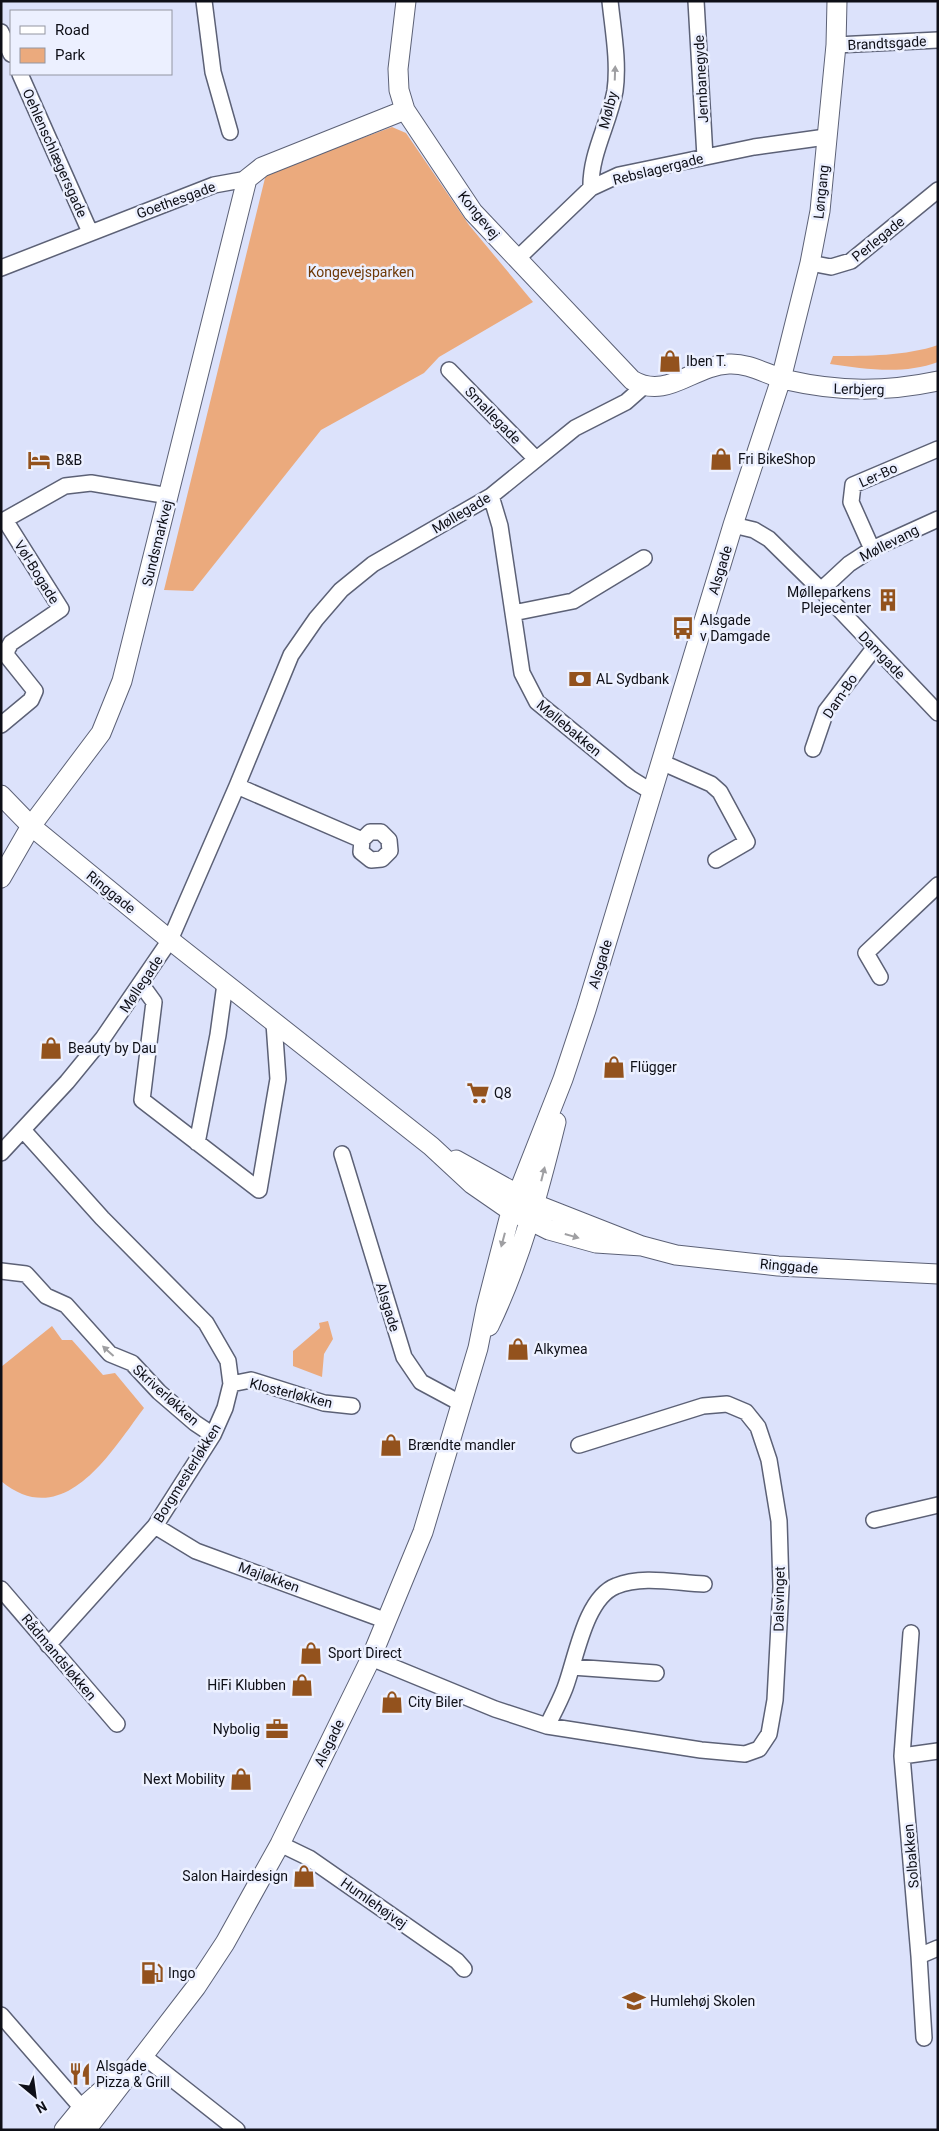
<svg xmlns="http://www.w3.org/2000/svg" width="939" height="2131" viewBox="0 0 939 2131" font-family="Roboto,sans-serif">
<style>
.green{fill:#ebaa7d}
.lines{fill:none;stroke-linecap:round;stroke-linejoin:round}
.minor-casing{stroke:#5c6176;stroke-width:18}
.tertiary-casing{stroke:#5c6176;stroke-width:21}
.minor{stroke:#fff;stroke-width:15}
.tertiary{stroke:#fff;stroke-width:19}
.oneway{fill:#9f9fa2}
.labels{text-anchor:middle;stroke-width:5;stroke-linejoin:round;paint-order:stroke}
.street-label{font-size:14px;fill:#0e0f17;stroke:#ecf0ff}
.park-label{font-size:14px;fill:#6e3907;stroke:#ecf0ff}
.poi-label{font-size:14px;fill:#0e0f17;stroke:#ecf0ff;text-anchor:start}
</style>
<rect width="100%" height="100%" fill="#dce2fb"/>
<path class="green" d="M392,127l14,6 63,92 64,77 -94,55 -15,16 -103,57 -128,161 -29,-1 102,-416z
M938,345v17c-35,13 -73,7 -108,2l3,-8c34,0 73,0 105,-11z
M328,1321l5,18 -9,15 -2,23 -29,-11v-15l27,-23 -1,-5z
M52,1326l10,14h10l31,35 12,-2 29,35c-33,44 -80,125 -143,73v-114z"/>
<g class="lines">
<defs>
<path id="minor" d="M204,1l9,71 17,60
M696,1l9,156
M1,32l10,22
M836,45l102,-5
M20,74l70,158
M591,188c-1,-34 18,-64 24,-97 4,-29 -2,-61 -5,-90
M517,259l74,-71 28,-13 135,-28 72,-10
M810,263l21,4 20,-6 87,-71
M1,268l213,-83 33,-6
M449,370l87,89
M491,496l9,30 22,147 15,29 94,77 21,13
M1,522l64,-36 26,-3 78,13
M733,525l21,5 15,9 52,51 117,123
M872,549l-21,-47 2,-17 85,-36
M821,590l28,-26 23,-15 66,-30
M513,613l60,-12 71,-43
M1,725l30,-25 4,-9 -28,-35v-6l4,-7 50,-34 -56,-89
M813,749l13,-38 49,-64
M661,762l50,22 9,8 27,50 -31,18
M237,786l125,54 -1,12 10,8 11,-1 8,-8 -1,-11 -8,-8h-11l-8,8
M880,977l-14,-24 72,-68
M141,984l13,18 -12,98 117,90 19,-111 -4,-56
M23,1130l79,88 104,105 22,38 3,23 -6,24 -12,27 -58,91 -107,119
M197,1143l21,-108 7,-51
M1,1153l66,-71 36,-44 67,-98 67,-154 54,-131 25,-36 25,-29 32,-26 118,-68 84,-68 51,-26 17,-15
M342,1154l62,203 17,25 41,22
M1,1271l25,3 20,22 20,9 44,49 22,9 27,29 36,31 18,12
M231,1384l20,-4 73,23 28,3
M874,1520l64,-15
M155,1526l41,25 191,70
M1,1589l116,135
M911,1633l-9,123 17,200
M371,1658l124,51 52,17 154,24 44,4 14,-5 10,-15 6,-34 6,-113 -2,-66 -10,-61 -11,-33 -12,-15 -19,-8 -24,2 -124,39
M572,1667l84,6
M547,1726c6,-12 13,-25 18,-38 11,-29 20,-90 51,-102 26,-11 61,-3 88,-2
M902,1756l36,-5
M280,1844l29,14 148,103 7,8
M1,2015l81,93
M924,2038l-5,-82 19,-8
M142,2055l95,75"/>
<path id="tertiary" d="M406,1l-8,68 1,21 6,20 68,102 159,168c35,21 61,-15 97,-16 21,-1 38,11 58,16 52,12 99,12 151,1
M1,795l30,31 139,114 261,206 41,38 39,27 38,19 47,13 46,3
M1,878l30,-52 70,-93 21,-52 125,-502 15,-12 143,-57
M456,1160l79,44 107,42 34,9 102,11 160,8
M489,1326c31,-64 50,-135 67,-204
M64,2130l18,-22 33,-29
M86,2130l110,-143 29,-44 55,-99 91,-186 52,-126 55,-184 8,-40 25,-97 52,-132 23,-69 147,-485 48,-146 29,-116 10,-52 16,-166 1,-44"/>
</defs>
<use href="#minor" class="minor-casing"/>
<use href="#tertiary" class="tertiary-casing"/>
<use href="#minor" class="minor"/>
<use href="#tertiary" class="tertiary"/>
</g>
<defs><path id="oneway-solid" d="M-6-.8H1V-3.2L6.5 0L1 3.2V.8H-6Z" transform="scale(1.25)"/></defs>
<g class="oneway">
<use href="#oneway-solid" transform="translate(615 73) rotate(-88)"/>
<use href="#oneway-solid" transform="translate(543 1174) rotate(-76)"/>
<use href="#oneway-solid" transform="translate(572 1236) rotate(16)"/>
<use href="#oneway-solid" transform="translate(503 1240) rotate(105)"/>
<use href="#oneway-solid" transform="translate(108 1351) rotate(-138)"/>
</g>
<defs>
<symbol id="shop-bare" viewBox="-9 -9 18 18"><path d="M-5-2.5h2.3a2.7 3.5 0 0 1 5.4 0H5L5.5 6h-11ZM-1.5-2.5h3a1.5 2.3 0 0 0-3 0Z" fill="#93521d" stroke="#ecf0ff" stroke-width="2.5" paint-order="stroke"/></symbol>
<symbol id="hotel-bare" viewBox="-9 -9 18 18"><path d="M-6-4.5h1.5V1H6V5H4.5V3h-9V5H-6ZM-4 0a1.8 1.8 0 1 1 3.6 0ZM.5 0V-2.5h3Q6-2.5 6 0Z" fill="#93521d" stroke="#ecf0ff" stroke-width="2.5" paint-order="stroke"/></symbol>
<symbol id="building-bare" viewBox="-9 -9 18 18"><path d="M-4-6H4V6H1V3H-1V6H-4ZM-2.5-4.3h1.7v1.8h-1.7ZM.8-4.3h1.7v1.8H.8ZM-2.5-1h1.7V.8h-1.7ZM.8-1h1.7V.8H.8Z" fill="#93521d" stroke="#ecf0ff" stroke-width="2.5" paint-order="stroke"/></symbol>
<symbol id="bus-bare" viewBox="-9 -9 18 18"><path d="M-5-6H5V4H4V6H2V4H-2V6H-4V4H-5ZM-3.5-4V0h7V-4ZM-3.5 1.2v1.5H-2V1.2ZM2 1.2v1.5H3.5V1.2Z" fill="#93521d" stroke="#ecf0ff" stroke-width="2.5" paint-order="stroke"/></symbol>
<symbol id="bank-bare" viewBox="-9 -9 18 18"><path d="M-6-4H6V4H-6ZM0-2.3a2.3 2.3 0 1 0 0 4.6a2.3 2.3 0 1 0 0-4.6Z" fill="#93521d" stroke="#ecf0ff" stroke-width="2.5" paint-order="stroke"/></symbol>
<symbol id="supermarket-bare" viewBox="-9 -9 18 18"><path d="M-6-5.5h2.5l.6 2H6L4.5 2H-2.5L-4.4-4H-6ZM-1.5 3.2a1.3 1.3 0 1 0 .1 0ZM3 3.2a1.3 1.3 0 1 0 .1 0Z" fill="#93521d" stroke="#ecf0ff" stroke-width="2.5" paint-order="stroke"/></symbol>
<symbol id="office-bare" viewBox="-9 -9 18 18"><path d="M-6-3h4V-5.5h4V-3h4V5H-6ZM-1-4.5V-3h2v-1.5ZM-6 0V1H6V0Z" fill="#93521d" stroke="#ecf0ff" stroke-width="2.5" paint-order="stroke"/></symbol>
<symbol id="fuel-bare" viewBox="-9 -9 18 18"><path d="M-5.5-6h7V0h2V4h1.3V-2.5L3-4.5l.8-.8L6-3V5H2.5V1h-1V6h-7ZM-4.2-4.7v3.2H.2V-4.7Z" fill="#93521d" stroke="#ecf0ff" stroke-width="2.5" paint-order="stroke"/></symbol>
<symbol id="school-bare" viewBox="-9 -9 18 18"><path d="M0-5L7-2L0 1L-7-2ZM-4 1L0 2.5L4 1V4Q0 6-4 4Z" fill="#93521d" stroke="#ecf0ff" stroke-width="2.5" paint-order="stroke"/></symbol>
<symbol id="restaurant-bare" viewBox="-9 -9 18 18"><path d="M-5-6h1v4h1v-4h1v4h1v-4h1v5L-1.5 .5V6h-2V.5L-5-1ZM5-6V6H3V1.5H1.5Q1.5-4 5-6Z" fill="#93521d" stroke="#ecf0ff" stroke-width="2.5" paint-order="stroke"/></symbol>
</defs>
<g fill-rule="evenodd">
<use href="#shop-bare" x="654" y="345" width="32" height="32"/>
<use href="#shop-bare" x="705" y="443" width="32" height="32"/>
<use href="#hotel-bare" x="23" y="444" width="32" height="32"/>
<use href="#building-bare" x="872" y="584" width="32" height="32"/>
<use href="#bus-bare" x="667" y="612" width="32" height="32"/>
<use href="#bank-bare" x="564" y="663" width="32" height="32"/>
<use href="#shop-bare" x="35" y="1032" width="32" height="32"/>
<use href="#shop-bare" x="598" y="1051" width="32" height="32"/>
<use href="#supermarket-bare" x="462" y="1077" width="32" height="32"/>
<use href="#shop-bare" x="502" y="1333" width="32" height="32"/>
<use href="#shop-bare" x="375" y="1429" width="32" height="32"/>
<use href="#shop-bare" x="295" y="1637" width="32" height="32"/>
<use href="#shop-bare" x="286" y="1669" width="32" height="32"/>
<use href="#shop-bare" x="376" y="1686" width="32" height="32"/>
<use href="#office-bare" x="261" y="1713" width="32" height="32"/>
<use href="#shop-bare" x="225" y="1763" width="32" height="32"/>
<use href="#shop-bare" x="288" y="1860" width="32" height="32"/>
<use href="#fuel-bare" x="136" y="1957" width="32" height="32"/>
<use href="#school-bare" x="618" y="1985" width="32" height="32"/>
<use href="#restaurant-bare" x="64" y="2058" width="32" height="32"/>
</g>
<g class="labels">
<g class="street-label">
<text transform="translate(887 43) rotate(-3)" y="5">Brandtsgade</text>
<text transform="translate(701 79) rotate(-93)" y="5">Jernbanegyde</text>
<text transform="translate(608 110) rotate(-75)" y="5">Mølby</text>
<text transform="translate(55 153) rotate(66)" y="5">Oehlenschlægersgade</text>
<text transform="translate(658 169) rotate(-14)" y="5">Rebslagergade</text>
<text transform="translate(821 192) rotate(-84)" y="5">Løngang</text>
<text transform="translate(176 200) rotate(-20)" y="5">Goethesgade</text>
<text transform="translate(479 215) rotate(51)" y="5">Kongevej</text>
<text transform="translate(878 239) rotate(-39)" y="5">Perlegade</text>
<text transform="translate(859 389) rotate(1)" y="5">Lerbjerg</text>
<text transform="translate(493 415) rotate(46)" y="5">Smallegade</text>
<text transform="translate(878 475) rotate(-24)" y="5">Ler-Bo</text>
<text transform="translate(461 513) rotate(-31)" y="5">Møllegade</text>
<text transform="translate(157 543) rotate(-76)" y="5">Sundsmarkvej</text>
<text transform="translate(889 543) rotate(-27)" y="5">Møllevang</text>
<text transform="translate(720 570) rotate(-73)" y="5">Alsgade</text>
<text transform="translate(37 572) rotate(58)" y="5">Vøl-Bogade</text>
<text transform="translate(882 655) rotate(46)" y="5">Damgade</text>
<text transform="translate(840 696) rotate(-56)" y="5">Dam-Bo</text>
<text transform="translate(569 728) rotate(40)" y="5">Møllebakken</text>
<text transform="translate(111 892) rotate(39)" y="5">Ringgade</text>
<text transform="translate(600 964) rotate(-73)" y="5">Alsgade</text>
<text transform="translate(141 984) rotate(-56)" y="5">Møllegade</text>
<text transform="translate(789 1266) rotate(5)" y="5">Ringgade</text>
<text transform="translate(388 1307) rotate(73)" y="5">Alsgade</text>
<text transform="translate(291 1393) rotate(14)" y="5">Klosterløkken</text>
<text transform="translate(166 1395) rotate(42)" y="5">Skriverløkken</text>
<text transform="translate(187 1473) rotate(-58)" y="5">Borgmesterløkken</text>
<text transform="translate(269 1577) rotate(20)" y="5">Majløkken</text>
<text transform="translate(779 1599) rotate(-89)" y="5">Dalsvinget</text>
<text transform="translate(59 1657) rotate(50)" y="5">Rådmandsløkken</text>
<text transform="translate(329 1743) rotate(-64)" y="5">Alsgade</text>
<text transform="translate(911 1856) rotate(-95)" y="5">Solbakken</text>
<text transform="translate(374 1903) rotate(35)" y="5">Humlehøjvej</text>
</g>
<g class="park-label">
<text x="361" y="277">Kongevejsparken</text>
</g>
<g class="poi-label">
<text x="686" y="366">Iben T.</text>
<text x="738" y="464">Fri BikeShop</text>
<text x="56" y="465">B&amp;B</text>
<text x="871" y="597" text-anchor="end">Mølleparkens<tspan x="871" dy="16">Plejecenter</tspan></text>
<text x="700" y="625">Alsgade<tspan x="700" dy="16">v Damgade</tspan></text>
<text x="596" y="684">AL Sydbank</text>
<text x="68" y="1053">Beauty by Dau</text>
<text x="630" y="1072">Flügger</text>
<text x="494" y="1098">Q8</text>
<text x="534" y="1354">Alkymea</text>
<text x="408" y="1450">Brændte mandler</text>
<text x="328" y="1658">Sport Direct</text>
<text x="286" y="1690" text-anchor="end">HiFi Klubben</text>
<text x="408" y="1707">City Biler</text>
<text x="260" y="1734" text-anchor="end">Nybolig</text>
<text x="225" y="1784" text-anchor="end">Next Mobility</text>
<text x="288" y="1881" text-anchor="end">Salon Hairdesign</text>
<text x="168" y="1978">Ingo</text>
<text x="650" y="2006">Humlehøj Skolen</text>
<text x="96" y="2071">Alsgade<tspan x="96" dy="16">Pizza &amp; Grill</tspan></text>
</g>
</g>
<rect width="939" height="2131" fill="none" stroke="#0e0f17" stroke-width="5"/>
<rect x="10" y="10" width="162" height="65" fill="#ecf0ff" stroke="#9396a2"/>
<rect x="20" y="26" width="25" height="8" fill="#ffffff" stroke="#9396a2"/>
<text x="55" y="35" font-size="15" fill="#0e0f17">Road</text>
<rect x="20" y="48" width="25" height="15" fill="#ebaa7d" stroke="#9396a2"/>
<text x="55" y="60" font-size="15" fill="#0e0f17">Park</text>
<g transform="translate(35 2096) rotate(151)" stroke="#ecf0ff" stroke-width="4" paint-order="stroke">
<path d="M0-4L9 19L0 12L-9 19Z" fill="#0e0f17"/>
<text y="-8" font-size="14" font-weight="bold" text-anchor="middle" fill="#0e0f17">N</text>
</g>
</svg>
